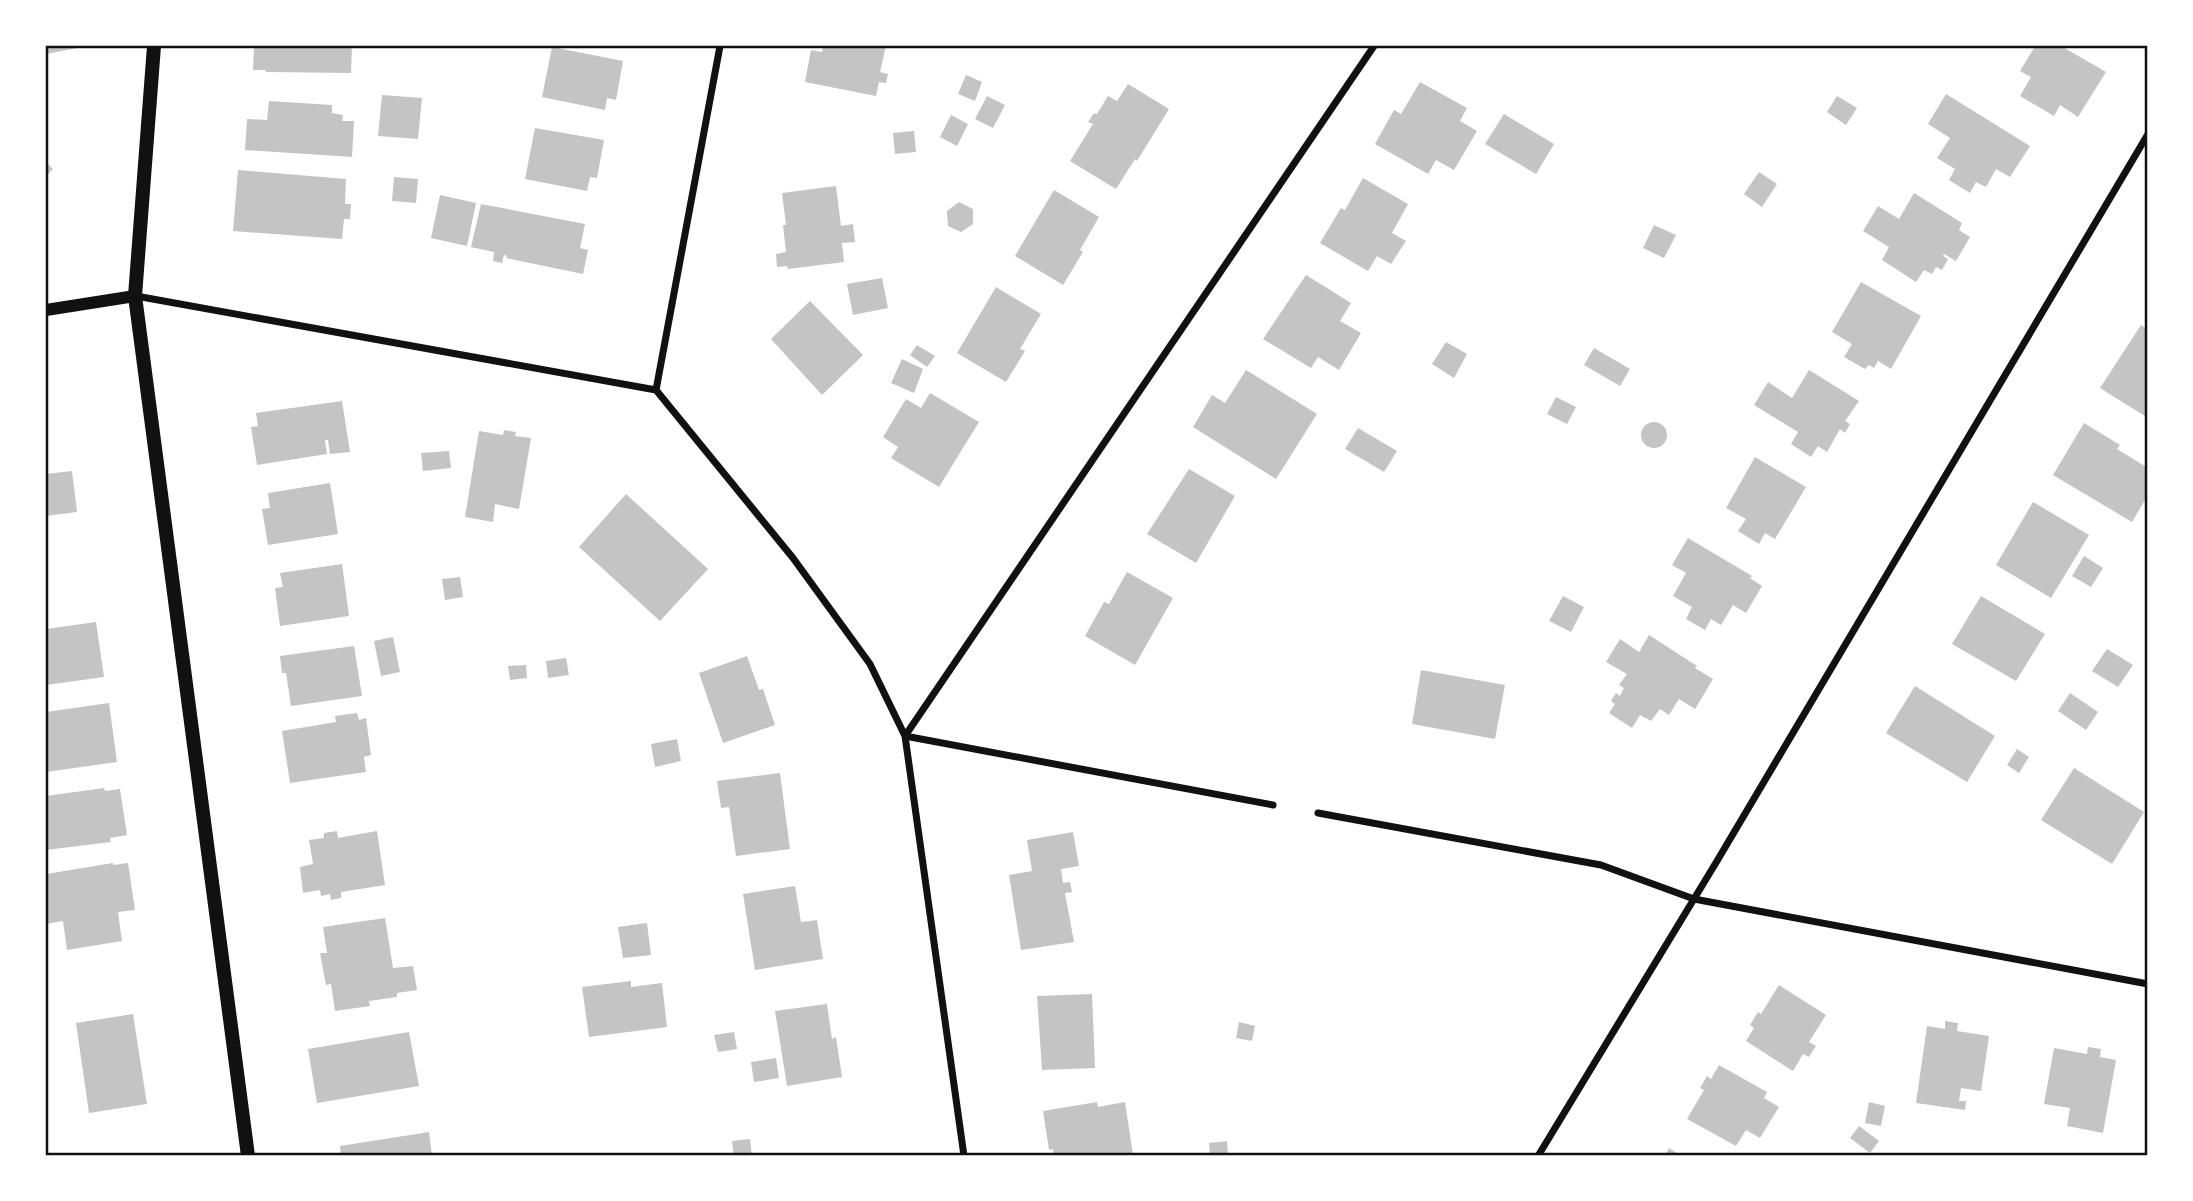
<svg xmlns="http://www.w3.org/2000/svg" width="2193" height="1201" viewBox="0 0 2193 1201" font-family="Manrope,sans-serif">
<style>
.building{fill:#c4c4c4}
.lines{fill:none;stroke-linecap:round;stroke-linejoin:round}
.minor{stroke:#111;stroke-width:7}
.tertiary{stroke:#111;stroke-width:12}
.secondary{stroke:#111;stroke-width:14}
.neatline{fill:none;stroke:#111;stroke-width:2.5}
</style>
<rect width="100%" height="100%" fill="#fff"/>
<path class="building" d="M46,46h30l1,2 -31,6z
M254,46h98l-1,27 -85,-1 -1,-2h-12z
M823,46h63l-6,26 8,2 -2,9 -7,-1 -3,14 -71,-14 6,-32 11,2z
M2035,46h26l45,26 -28,45 -18,-12 -6,11 -34,-20 11,-19 -11,-6z
M552,47l71,14 -7,39 -9,-2 -2,12 -63,-13z
M966,75l16,7 -7,19 -17,-7z
M1420,82l47,26 -7,13 17,10 -23,39 -18,-10 -8,14 -53,-30 19,-34 7,4z
M1128,84l41,25 -32,52 -2,-2 -19,30 -46,-28 23,-37 -5,-2 6,-9 3,1 11,-18 9,5z
M1946,94l84,52 -20,31 -14,-8 -10,18 -10,-5 -6,11 -21,-13 6,-11 -18,-11 13,-20 -22,-14z
M382,95l40,3 -4,41 -40,-3z
M987,96l18,9 -12,23 -18,-9z
M1837,96l20,12 -11,17 -19,-13z
M269,101l63,4v8l11,2 -1,6h12l-2,36 -107,-7 2,-31 20,1z
M1504,114l50,30 -18,30 -51,-30z
M951,115l17,9 -11,22 -17,-9z
M535,128l69,12 -7,38 -7,-1 -3,14 -62,-12z
M914,131l2,21 -21,2 -2,-21z
M46,162l7,7 -7,7z
M238,170l108,9 -1,25h6l-1,15h-6l-2,20 -109,-8z
M1759,172l18,12 -15,23 -18,-13z
M394,177l24,2 -2,24 -24,-2z
M1363,178l45,26 -16,29 14,8 -15,23 -14,-8 -9,15 -48,-28 21,-35 4,2z
M836,186l5,40 12,-2 2,18 -13,1 2,19 -56,7 -1,-3 -10,1 -1,-13 10,-2 -3,-27h3l-4,-32z
M1054,190l45,27 -19,33 3,2 -20,33 -48,-29z
M1914,193l48,30 -3,7 11,7 -14,24 -12,-7 -1,2 5,3 -6,11 -6,-3 -4,7 -8,-4 -8,12 -34,-22 7,-13 -26,-16 15,-25 21,13z
M440,195l36,8 -9,43 -36,-8z
M959,202l14,7v15l-12,8 -13,-6 -1,-15z
M481,204l104,20 -5,24 8,2 -5,24 -77,-16 1,-2 -3,-1 -2,8 -9,-2 1,-9 -23,-5z
M1654,225l22,10 -12,23 -21,-10z
M1306,275l45,28 -11,18 21,12 -22,37 -21,-13 -7,11 -48,-29z
M882,278l6,30 -35,7 -6,-31z
M1861,282l60,34 -30,53 -13,-8 -4,7 -5,-3 -4,4 -21,-12 8,-13 -20,-12z
M996,287l45,27 -21,35 5,2 -19,31 -49,-29z
M810,301l53,54 -41,40 -51,-56z
M2141,325l7,5v88l-48,-30z
M1446,342l21,12 -13,24 -22,-14z
M917,345l18,11 -8,11 -17,-12z
M1594,348l36,21 -10,17 -36,-21z
M902,359l21,10 -9,24 -23,-10z
M1246,370l71,44 -41,65 -83,-52 19,-32 13,8z
M1809,370l50,31 -14,20 5,3 -5,9 -5,-4 -13,23 -9,-6 -7,11 -20,-13 7,-12 -44,-27 14,-23 24,16z
M930,393l49,29 -40,65 -48,-29 7,-11 -15,-10 23,-38 15,9z
M1556,397l20,10 -9,17 -20,-10z
M342,401l8,51 -20,2 -2,-14h-3l2,14 -70,11 -6,-38 7,-1 -2,-13z
M1641 435a13 13 0 1 1 26 0a13 13 0 1 1-26 0Z
M2084,423l36,22 -3,4 31,19v27l-16,27 -79,-47z
M1358,428l39,23 -13,21 -39,-23z
M504,430l12,2 -1,4 16,2 -12,71 -24,-5 -2,18 -28,-5 14,-86 24,4z
M449,451l2,17 -28,3 -2,-18z
M1755,457l51,30 -31,52 -10,-6 -6,11 -21,-13 8,-12 -20,-11z
M1189,469l46,27 -39,67 -49,-29z
M72,471l5,41 -31,4v-42z
M330,483l8,51 -70,11 -6,-36 8,-1 -2,-15z
M626,494l82,75 -48,52 -81,-74z
M2033,502l56,33 -38,63 -55,-33z
M1688,538l64,38 -2,2 12,8 -16,27 -13,-8 -12,20 -10,-6 -6,11 -19,-11 6,-12 -19,-11 13,-23 -14,-8z
M2084,556l19,12 -12,19 -19,-11z
M342,564l7,52 -69,10 -5,-38 8,-1 -3,-14z
M1127,572l46,26 -38,67 -50,-29 19,-34 5,2z
M460,577l3,20 -18,3 -3,-21z
M1563,596l21,11 -13,25 -22,-11z
M1981,596l64,38 -29,47 -64,-37z
M96,622l8,55 -58,8v-56z
M1649,635l48,31 -2,2 18,11 -18,30 -16,-10 -10,16 -9,-6 -9,12 -11,-6 -8,13 -23,-15 6,-9 -4,-3 5,-8 4,3 4,-8 -5,-3 8,-11 -21,-12 14,-23 19,13z
M393,637l7,35 -19,4 -7,-35z
M354,646l8,50 -71,10 -5,-33h-4l-2,-17z
M2107,649l26,16 -15,22 -26,-16z
M747,656l12,34 4,-1 12,36 -52,18 -24,-70z
M566,658l3,17 -21,3 -2,-17z
M526,665l1,13 -17,2 -2,-14z
M1421,670l84,15 -10,54 -83,-15z
M1915,686l80,50 -28,46 -81,-49z
M2070,693l28,19 -12,18 -28,-19z
M109,703l8,59 -71,10v-60z
M357,713l2,7 7,-2 5,37 -7,2 2,15 -76,11 -8,-52 54,-9 -1,-6z
M677,739l4,22 -26,6 -4,-23z
M2017,749l12,8 -10,16 -12,-8z
M2074,768l70,44 -32,52 -71,-44z
M780,773l10,76 -54,7 -7,-49 -8,1 -4,-27z
M104,788l1,3 15,-2 7,46 -17,3 1,4 -65,8v-54z
M337,831l1,7 39,-7 8,54 -44,7v6l-10,2 -1,-6 -9,2 -1,-6 -17,3 -3,-26 13,-3 -4,-24 15,-2v-5z
M1073,832l6,34 -18,3 2,14 7,-1 2,10 -7,1 9,49 -53,8 -12,-75 23,-4 -5,-31z
M113,863v2l15,-2 7,47 -17,2 4,29 -55,9 -4,-29 -17,3v-50z
M795,886l6,36 16,-2 6,39 -68,11 -12,-76z
M385,918l8,50 20,-2 4,24 -20,3v4l-28,4 1,5 -35,5 -4,-27 -5,1 -6,-32h7l-4,-26z
M647,923l4,32 -28,3 -5,-31z
M631,981v6l31,-4 5,44 -78,10 -7,-50z
M1779,985l47,30 -17,27 7,4 -7,11 -6,-3 -10,17 -47,-30 8,-13 -4,-3 8,-13 3,2z
M1092,994l3,74 -53,2 -5,-74z
M827,1004l5,35 4,-2 6,40 -55,9 -12,-75z
M133,1014l14,90 -58,9 -13,-90z
M1945,1021l13,2 -1,8 32,5 -8,55 -20,-3 -2,13h7l-1,9 -49,-7 11,-77 18,3z
M1239,1022l16,4 -3,15 -16,-3z
M409,1032l10,54 -102,17 -9,-54z
M734,1032l3,17 -19,3 -4,-17z
M2088,1047l13,2 -1,8 16,3 -13,73 -36,-7 3,-18 -26,-4 10,-56 33,6z
M776,1058l3,20 -25,4 -3,-20z
M1719,1065l48,27 -3,6 15,9 -19,31 -14,-8 -10,16 -49,-27 17,-29 -4,-2 7,-12 4,3z
M1097,1102l1,5 27,-5 8,53 -79,1 -1,-7 -4,1 -6,-39z
M1869,1102l16,4 -4,20 -16,-3z
M1859,1126l20,15 -9,12 -20,-15z
M429,1132l3,24h-91l-1,-10z
M750,1139l2,17h-18l-2,-15z
M1227,1141l1,15h-18l-1,-13z
M1669,1148l12,8h-16z"/>
<g class="lines">
<path class="minor" d="M136,296l520,94 137,168 77,106 35,72 368,69
M656,390l64,-344
M1318,813l283,52 93,34 454,85
M964,1156l-59,-420 469,-690
M1538,1156l179,-295 431,-727"/>
<path class="tertiary" d="M46,310l89,-14"/>
<path class="secondary" d="M154,46l-19,250 113,860"/>
</g>
<rect width="2193" height="1201" fill="none" stroke="#ffffff" stroke-width="94"/>
<rect x="47" y="47" width="2099" height="1107" class="neatline"/>
</svg>
